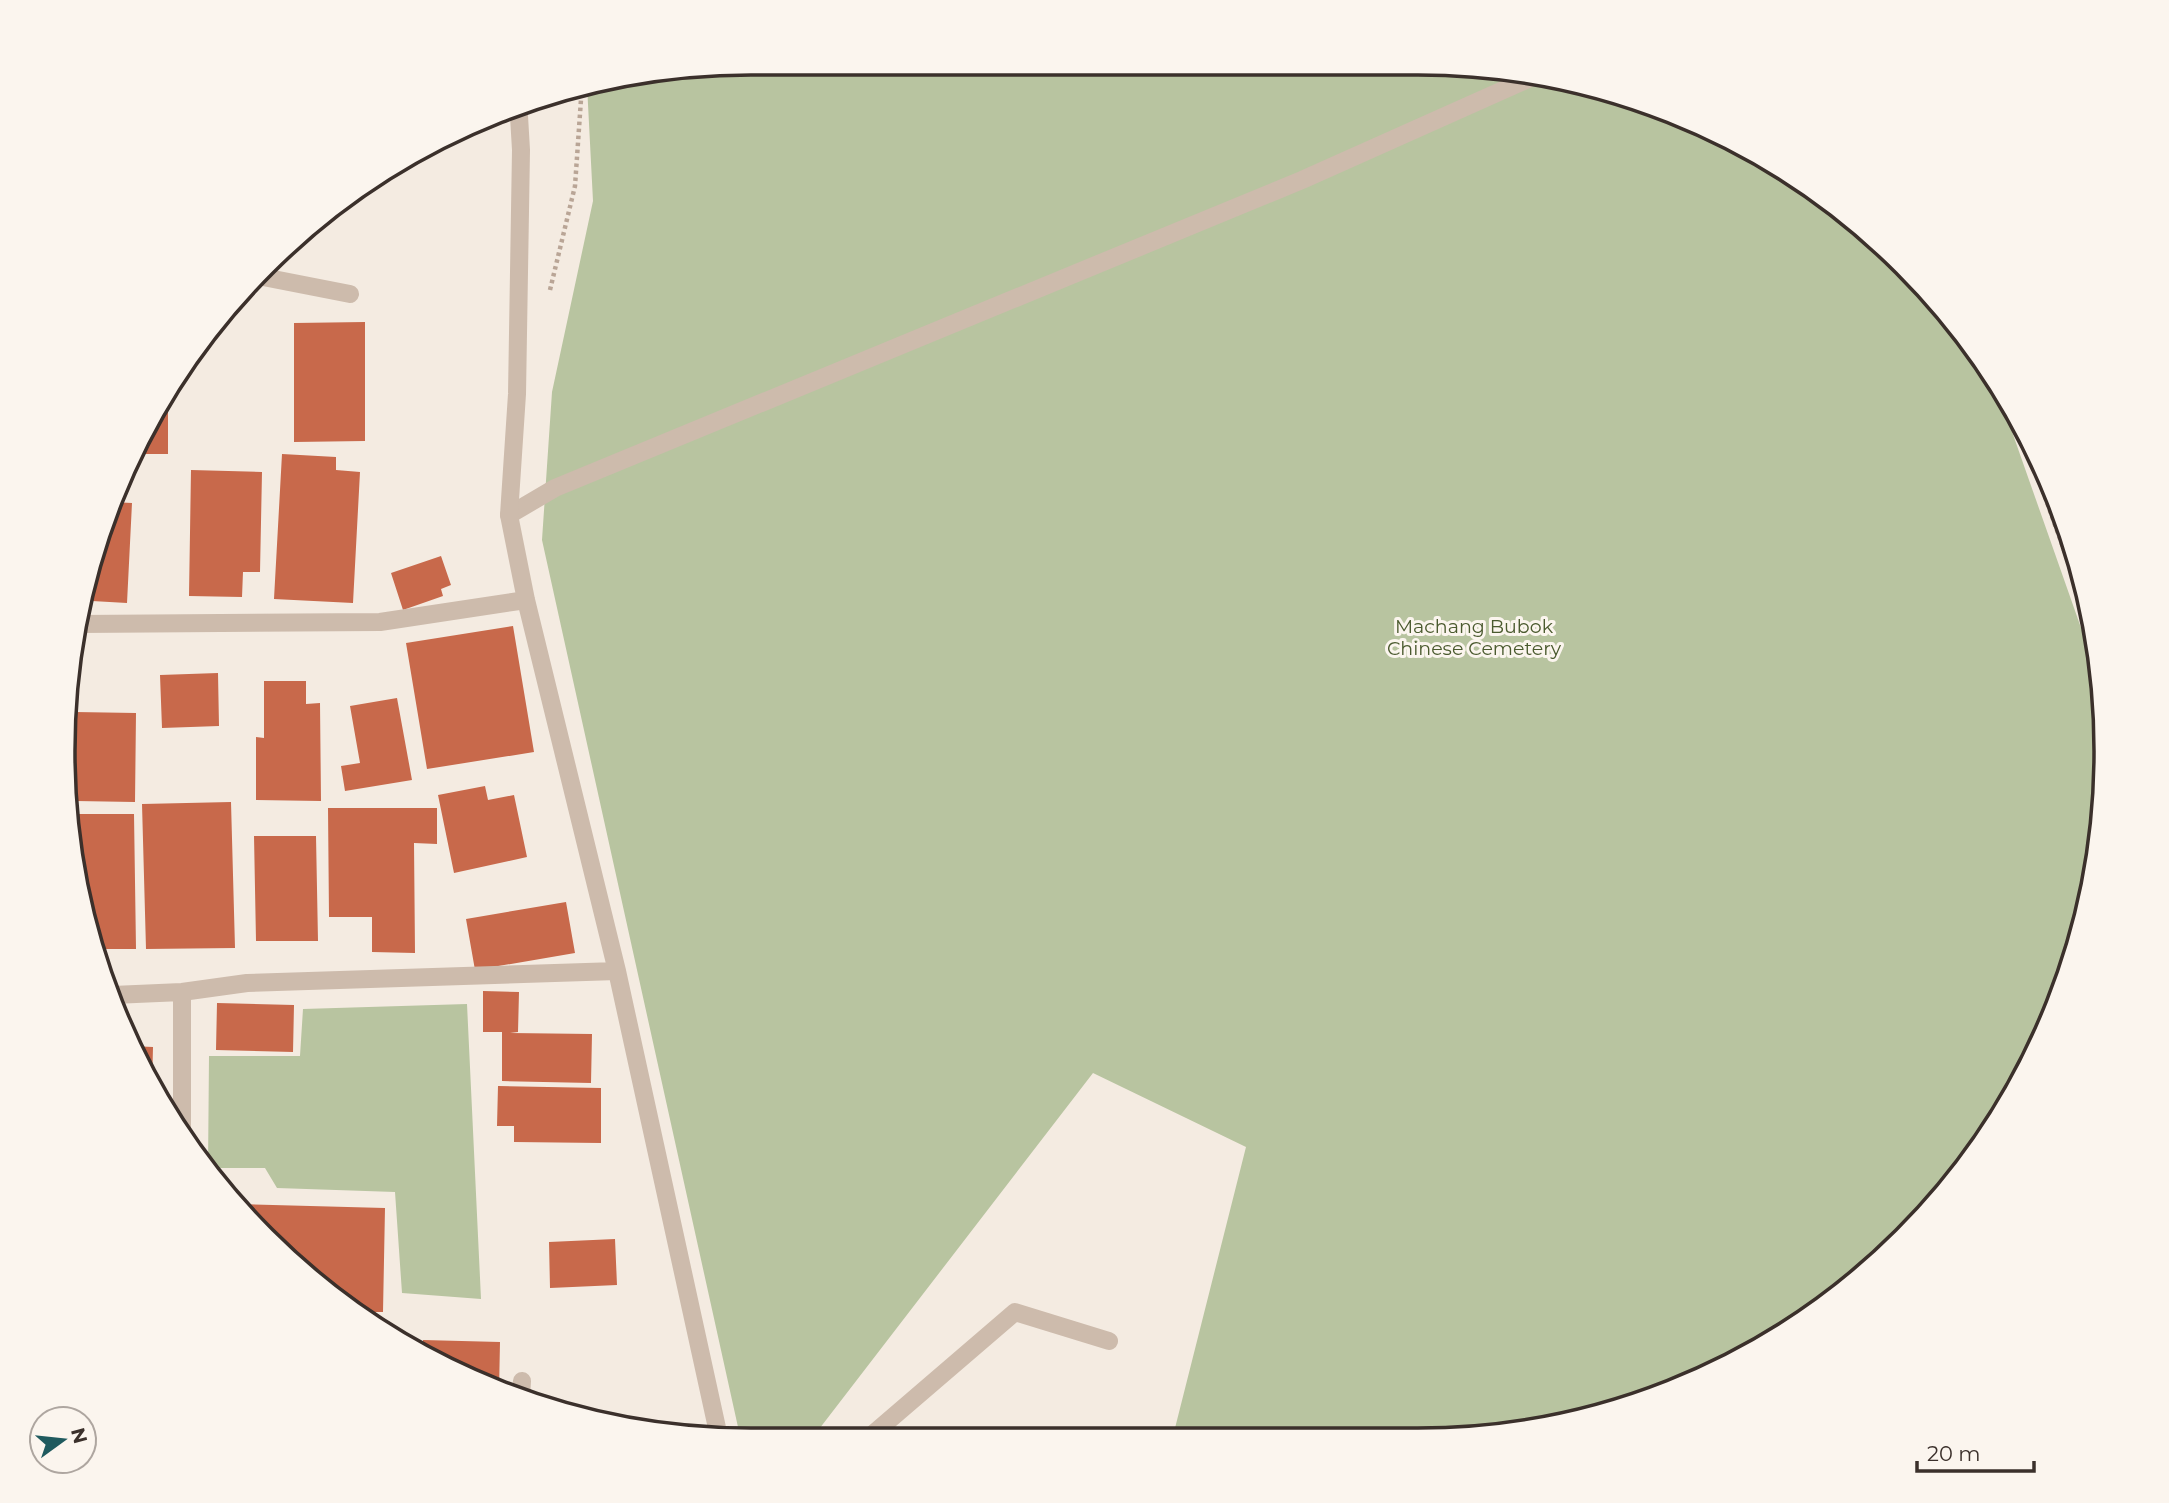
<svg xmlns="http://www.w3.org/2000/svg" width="2169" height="1503" viewBox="0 0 2169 1503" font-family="Montserrat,sans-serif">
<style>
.green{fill:#b8c4a0}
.building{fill:#c8694b}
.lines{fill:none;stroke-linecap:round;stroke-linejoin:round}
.path{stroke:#b9a596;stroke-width:4.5;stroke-dasharray:3.5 3.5;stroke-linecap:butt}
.lane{stroke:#cdbbac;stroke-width:18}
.street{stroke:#cdbbac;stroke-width:18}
.labels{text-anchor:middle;stroke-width:6;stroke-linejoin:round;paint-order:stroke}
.park-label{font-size:19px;fill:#4a5a2e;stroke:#fbf5ee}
.rim{fill:none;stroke:#3b302b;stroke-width:3.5}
</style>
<rect width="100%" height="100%" fill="#f4ebe1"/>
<path class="green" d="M752,63h666l133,13 88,24 122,55 144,110 85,104 109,310 7,73 -13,134 -40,129 -63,119 -86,105 -68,59 -114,71 -171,58 -133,13h-246l74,-293 -153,-74 -280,364 -75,-10 -196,-887 10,-148 41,-191 -6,-116z
M467,1004l14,295 -79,-6 -7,-101 -118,-4 -12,-20h-57l1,-112h91l3,-47z"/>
<path class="building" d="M365,322v119l-71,1v-119z
M168,390v64h-34z
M282,454l54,3v13l24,2 -7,131 -79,-4z
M191,470l71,2 -2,100h-17l-1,25 -53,-1z
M112,502l20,1 -5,100 -35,-2 2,-31z
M441,556l10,29 -10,4 2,7 -40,14 -12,-37z
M513,626l21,126 -107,17 -21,-126z
M218,673l1,53 -57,2 -2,-53z
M264,681h42v23l14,-1 1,98 -65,-1v-63l8,1z
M397,698l15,82 -67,11 -4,-25 19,-3 -10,-57z
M75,712l61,1 -1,89 -59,-1v-17h-10l-3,-32 1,-13h11z
M485,786l3,14 26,-5 13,62 -73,16 -16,-78z
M231,802l4,146 -89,1 -4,-145z
M328,808h109v36l-23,-1 1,110 -43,-1v-35h-43z
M69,814h65l2,135h-38l-19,-55v-24h-4z
M254,836h62l2,105h-62z
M566,902l9,51 -100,17 -9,-51z
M483,991l36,1 -1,40 -8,1 82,1 -1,49 -89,-2v-49h-19z
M217,1003l77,2 -1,47 -77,-2z
M131,1046l22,1 -1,40 -18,-31z
M498,1086l103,2v55l-87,-1v-16h-17z
M237,1204l148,4 -2,104h-29l-90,-74z
M615,1239l2,46 -67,3 -1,-46z
M423,1340l77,2 -1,49 -11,-4 -65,-34z"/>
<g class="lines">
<path class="path" d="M550,290l25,-104 7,-101
M2019,424l75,210"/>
<path class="lane" d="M509,515l46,-27 747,-308 235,-105
M521,1398l1,-17
M866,1440l149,-128 94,29"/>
<path class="street" d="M516,108l3,8 2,34 -4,244 -8,121 17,85 91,371 102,466
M258,276l92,18
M79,624l301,-2 146,-22
M182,992v146
M113,995l69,-3 65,-9 370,-12"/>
</g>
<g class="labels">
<g class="park-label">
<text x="1474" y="633">Machang Bubok<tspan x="1474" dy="22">Chinese Cemetery</tspan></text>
</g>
</g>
<path d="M0 0H2169V1503H0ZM751 75H1418A676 676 0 0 1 2094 751V752A676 676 0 0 1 1418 1428H751A676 676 0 0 1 75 752V751A676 676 0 0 1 751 75Z" fill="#fbf5ee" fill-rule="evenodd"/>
<path class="rim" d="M751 75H1418A676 676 0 0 1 2094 751V752A676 676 0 0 1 1418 1428H751A676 676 0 0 1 75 752V751A676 676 0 0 1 751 75Z"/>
<g transform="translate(63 1440) rotate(75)"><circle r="33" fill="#fbf5ee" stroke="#aea6a0" stroke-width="2"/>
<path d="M0-5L12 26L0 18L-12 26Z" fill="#1f5a5e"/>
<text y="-10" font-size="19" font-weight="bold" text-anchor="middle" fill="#3b302b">N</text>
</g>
<path d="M1917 1461v10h117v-10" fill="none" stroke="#3b302b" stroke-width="3.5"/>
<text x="1927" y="1461" font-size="21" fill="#3b302b" stroke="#fbf5ee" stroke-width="5" paint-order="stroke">20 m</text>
</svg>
